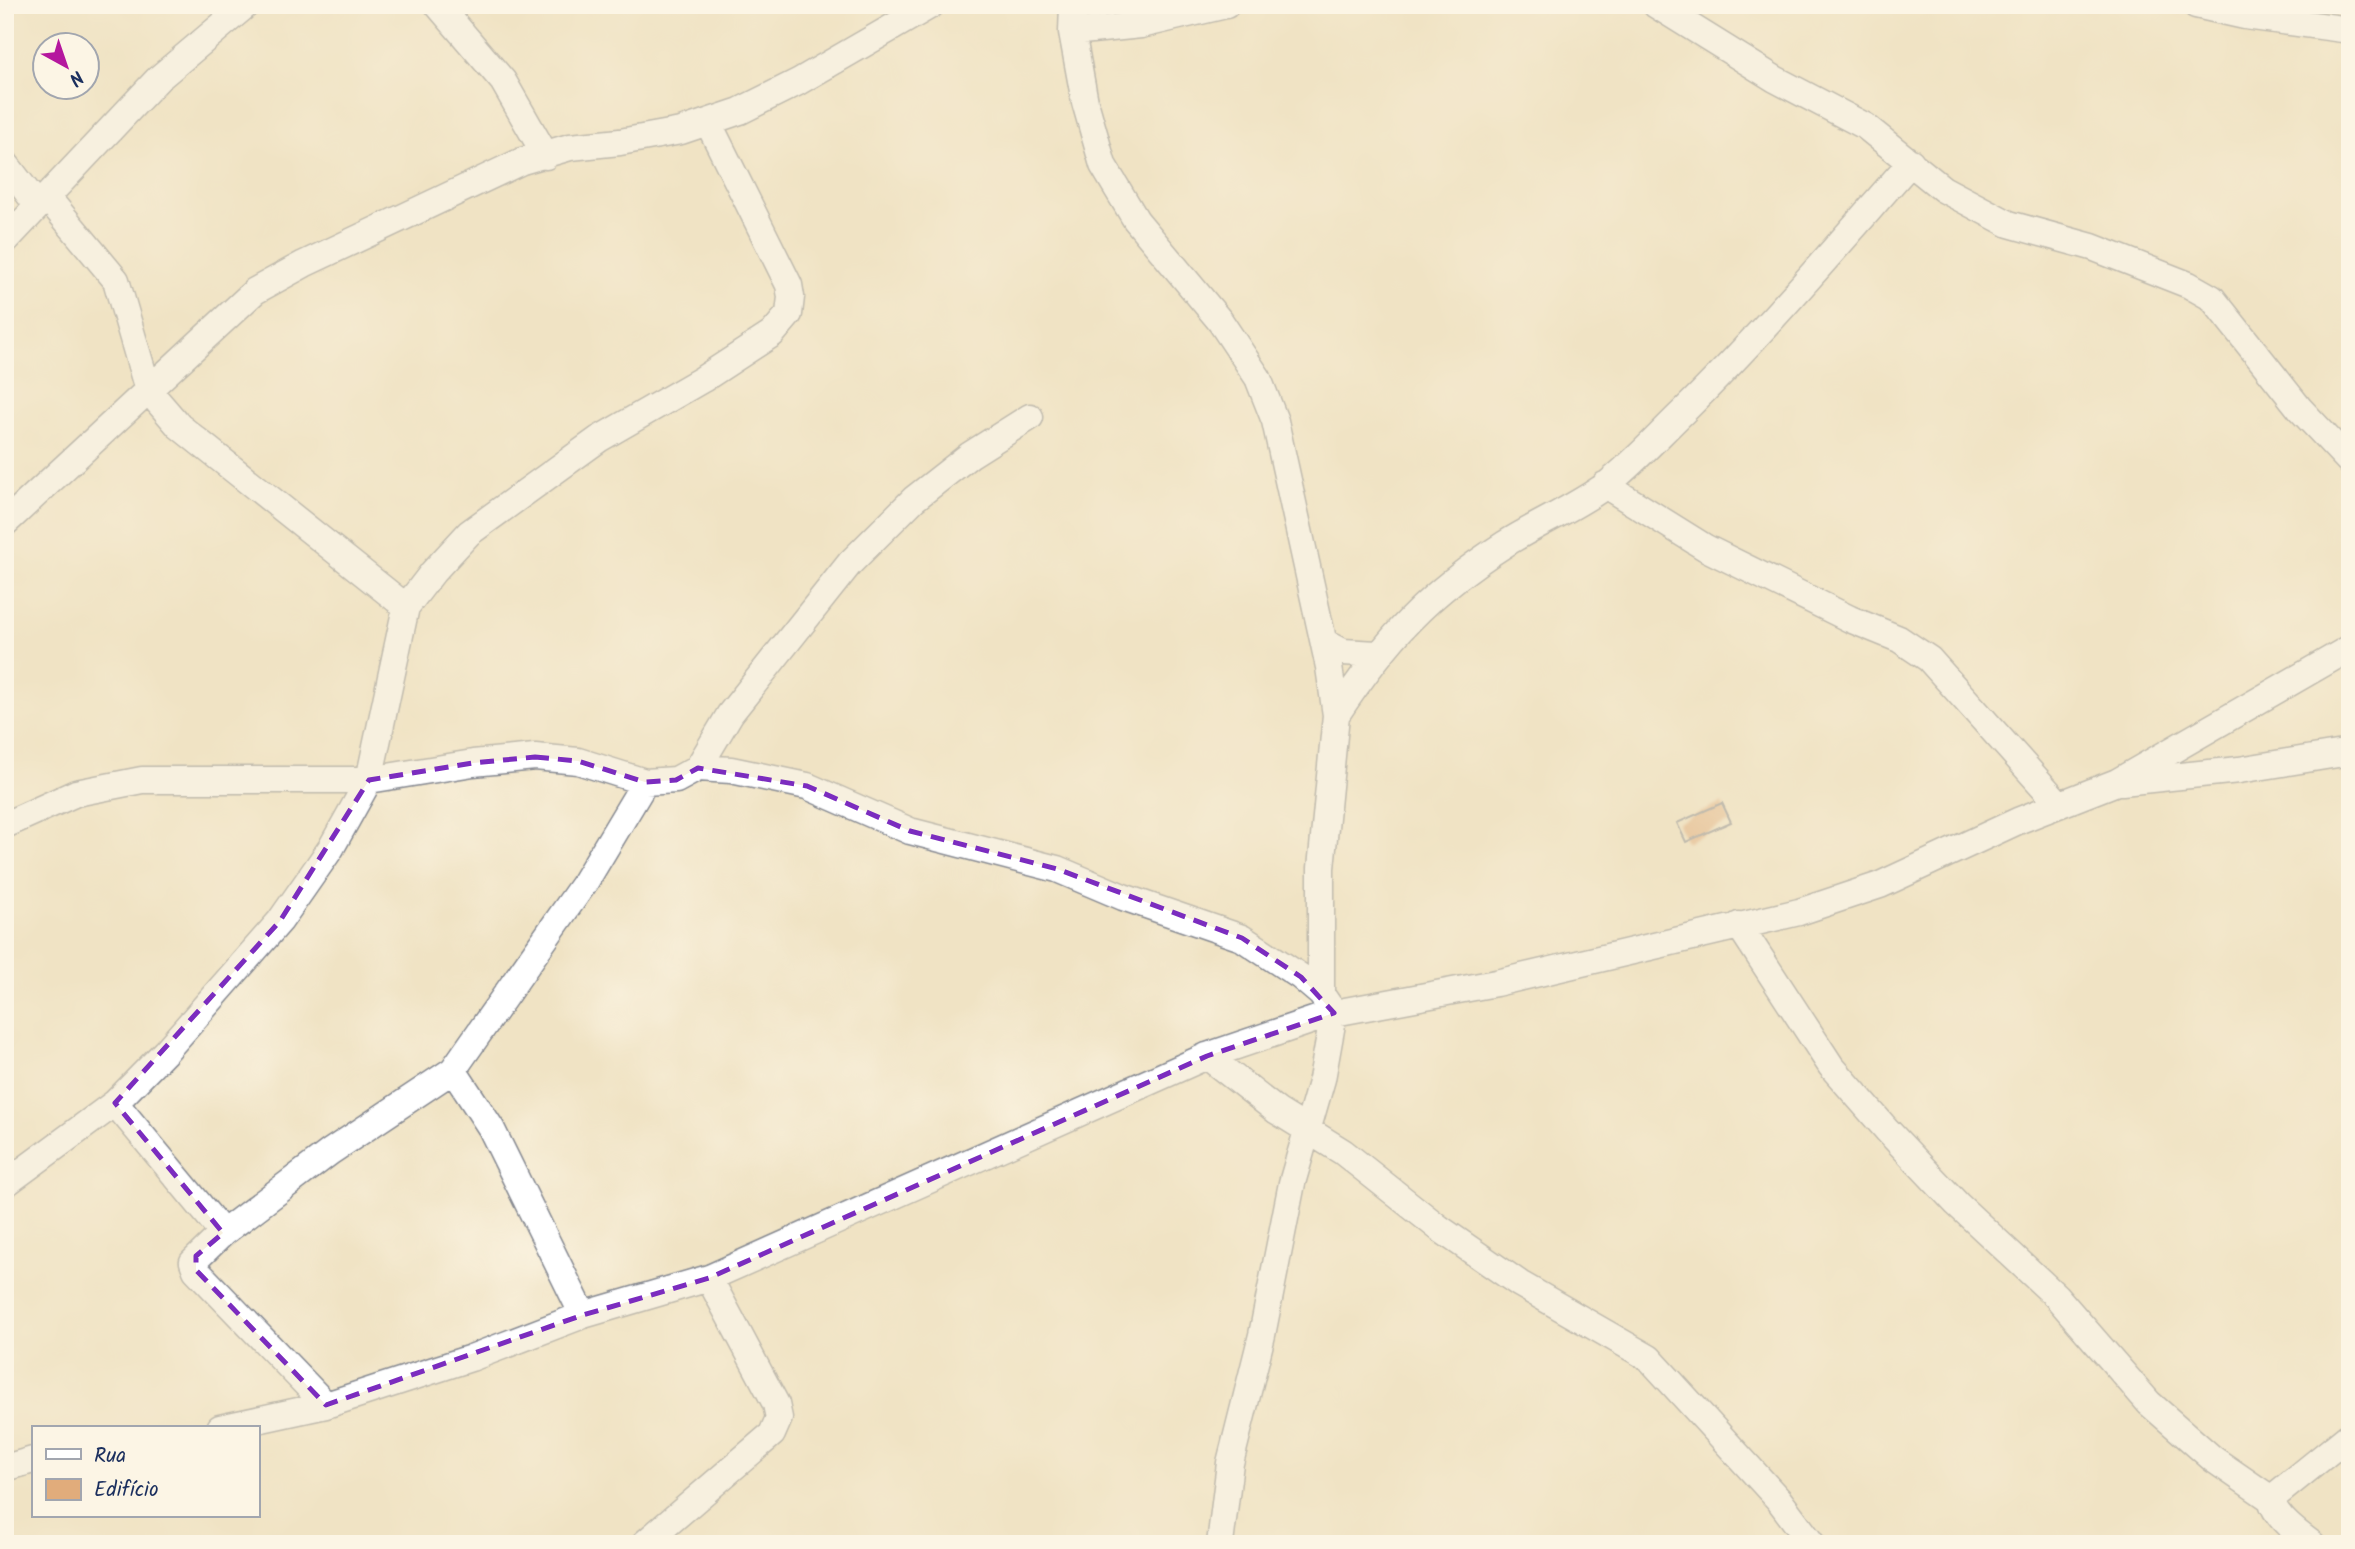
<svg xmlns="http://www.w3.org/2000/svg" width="2355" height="1549" viewBox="0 0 2355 1549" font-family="Kalam,sans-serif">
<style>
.building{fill:#e1ac7b}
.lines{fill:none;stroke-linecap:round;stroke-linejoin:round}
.minor-casing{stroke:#868991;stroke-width:29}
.minor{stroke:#fff;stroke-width:26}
.marked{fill:none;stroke:#7b2cbf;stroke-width:5;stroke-dasharray:14 9;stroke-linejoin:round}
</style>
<rect width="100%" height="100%" fill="#fcf5e5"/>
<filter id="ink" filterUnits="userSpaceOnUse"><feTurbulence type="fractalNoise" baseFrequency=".0143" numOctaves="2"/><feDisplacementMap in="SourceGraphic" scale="14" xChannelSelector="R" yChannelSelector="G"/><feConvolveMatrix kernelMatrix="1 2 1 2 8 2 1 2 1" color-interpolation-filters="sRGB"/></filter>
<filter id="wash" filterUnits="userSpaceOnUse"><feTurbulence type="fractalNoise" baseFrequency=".00686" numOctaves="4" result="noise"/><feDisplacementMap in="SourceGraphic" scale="28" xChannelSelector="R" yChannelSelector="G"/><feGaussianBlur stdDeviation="1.57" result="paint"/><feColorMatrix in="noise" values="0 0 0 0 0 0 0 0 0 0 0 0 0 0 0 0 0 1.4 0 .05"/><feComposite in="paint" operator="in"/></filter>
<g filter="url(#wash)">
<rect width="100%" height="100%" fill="#f0e3c4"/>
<g id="blocks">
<path class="building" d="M1722,803l9,19 -45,20 -9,-19z"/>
</g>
</g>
<g filter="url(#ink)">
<use href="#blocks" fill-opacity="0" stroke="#868991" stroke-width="2"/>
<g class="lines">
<defs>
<path id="minor" d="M438,5l65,76 43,75
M1073,5l-1,27 13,70 18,63 33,55 84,101 38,57 17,43 54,246 7,48 -15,153v126
M1656,5l119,74 90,47 78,63 66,35 83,23 97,38 23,13 88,111 50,53
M2196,5l49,11 105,14
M1072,32l69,-7 85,-20
M5,163l33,43
M47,197l69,83 32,110 31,36 227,181
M5,241l153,-162 88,-74
M1605,485l101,63 144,71 49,20 30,20 130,145
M5,523l250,-232 49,-27 218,-103 48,-14 50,-5 61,-11 59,-20 58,-29 133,-77
M1324,642l19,10 34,2
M1336,715c51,-77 91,-121 169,-171 33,-21 70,-36 101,-59 27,-21 52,-49 77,-73 80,-79 153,-165 228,-250
M698,768l32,-54 120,-151 64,-64 56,-44 60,-38
M2122,782l117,-12 111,-18
M5,825l71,-32 66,-13h227l104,-17 62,-6 43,4 67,21 31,-2 22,-12 33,2 76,16 103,45 147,38 66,28 119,41 59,39 20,17 13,19 -12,66 -30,104 -30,152 -32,128 -10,81
M1739,925l92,141 56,64 70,74 99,92 93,107 64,56 58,40c4,18 26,34 41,45
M1207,1056l70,55 66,41 96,76 81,56 129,74 130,142 33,44
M453,1070l38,58 92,187
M115,1103l108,130
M5,1184l110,-81 50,-51 115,-131 51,-73 38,-68 37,-173 27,-35 36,-39 130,-94 104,-60 69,-45 17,-20 2,-17 -2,-12 -80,-161
M326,1405l-130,-135 -3,-8 30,-29 107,-81 123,-82 132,-188 60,-100
M220,1428l106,-23 145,-47 112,-43 126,-37 498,-222 127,-43 162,-30 303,-71 81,-27 140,-65 97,-38 233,-134
M5,1468l28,-8
M2271,1499l79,-64
M644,1544l128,-110 7,-16 -3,-14 -67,-126"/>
</defs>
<use href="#minor" class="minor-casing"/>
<use href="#minor" class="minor"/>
</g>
</g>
<path d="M0 0H2355V1549H0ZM535,757l43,4 67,21 31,-2 22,-12 109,18 103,45 147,38 185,69 59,39 33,36 -127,43 -498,222 -126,37 -257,90 -130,-135v-14l27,-23 -108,-130 165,-182 89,-141 104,-17z" fill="#f0e3c4" fill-opacity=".55" fill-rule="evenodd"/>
<path class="marked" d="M535,757l43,4 67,21 31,-2 22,-12 109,18 103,45 147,38 185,69 59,39 33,36 -127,43 -498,222 -126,37 -257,90 -130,-135v-14l27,-23 -108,-130 165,-182 89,-141 104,-17z"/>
<rect width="2355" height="1549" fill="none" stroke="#fcf5e5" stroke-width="28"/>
<rect x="32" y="1426" width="228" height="91" fill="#fcf5e5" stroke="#a2a6af" stroke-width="2"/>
<rect x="46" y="1449" width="35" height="10" fill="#ffffff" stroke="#a2a6af" stroke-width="2"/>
<text x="94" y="1462" font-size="21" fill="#1b2f5e">Rua</text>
<rect x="46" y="1479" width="35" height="21" fill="#e1ac7b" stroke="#a2a6af" stroke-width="2"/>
<text x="94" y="1496" font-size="21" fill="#1b2f5e">Edifício</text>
<g transform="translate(66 66) rotate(140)"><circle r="33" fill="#fcf5e5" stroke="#a2a6af" stroke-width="2"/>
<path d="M0-5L12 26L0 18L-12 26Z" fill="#b5179e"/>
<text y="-10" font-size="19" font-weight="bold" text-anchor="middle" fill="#1b2f5e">N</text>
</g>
</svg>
